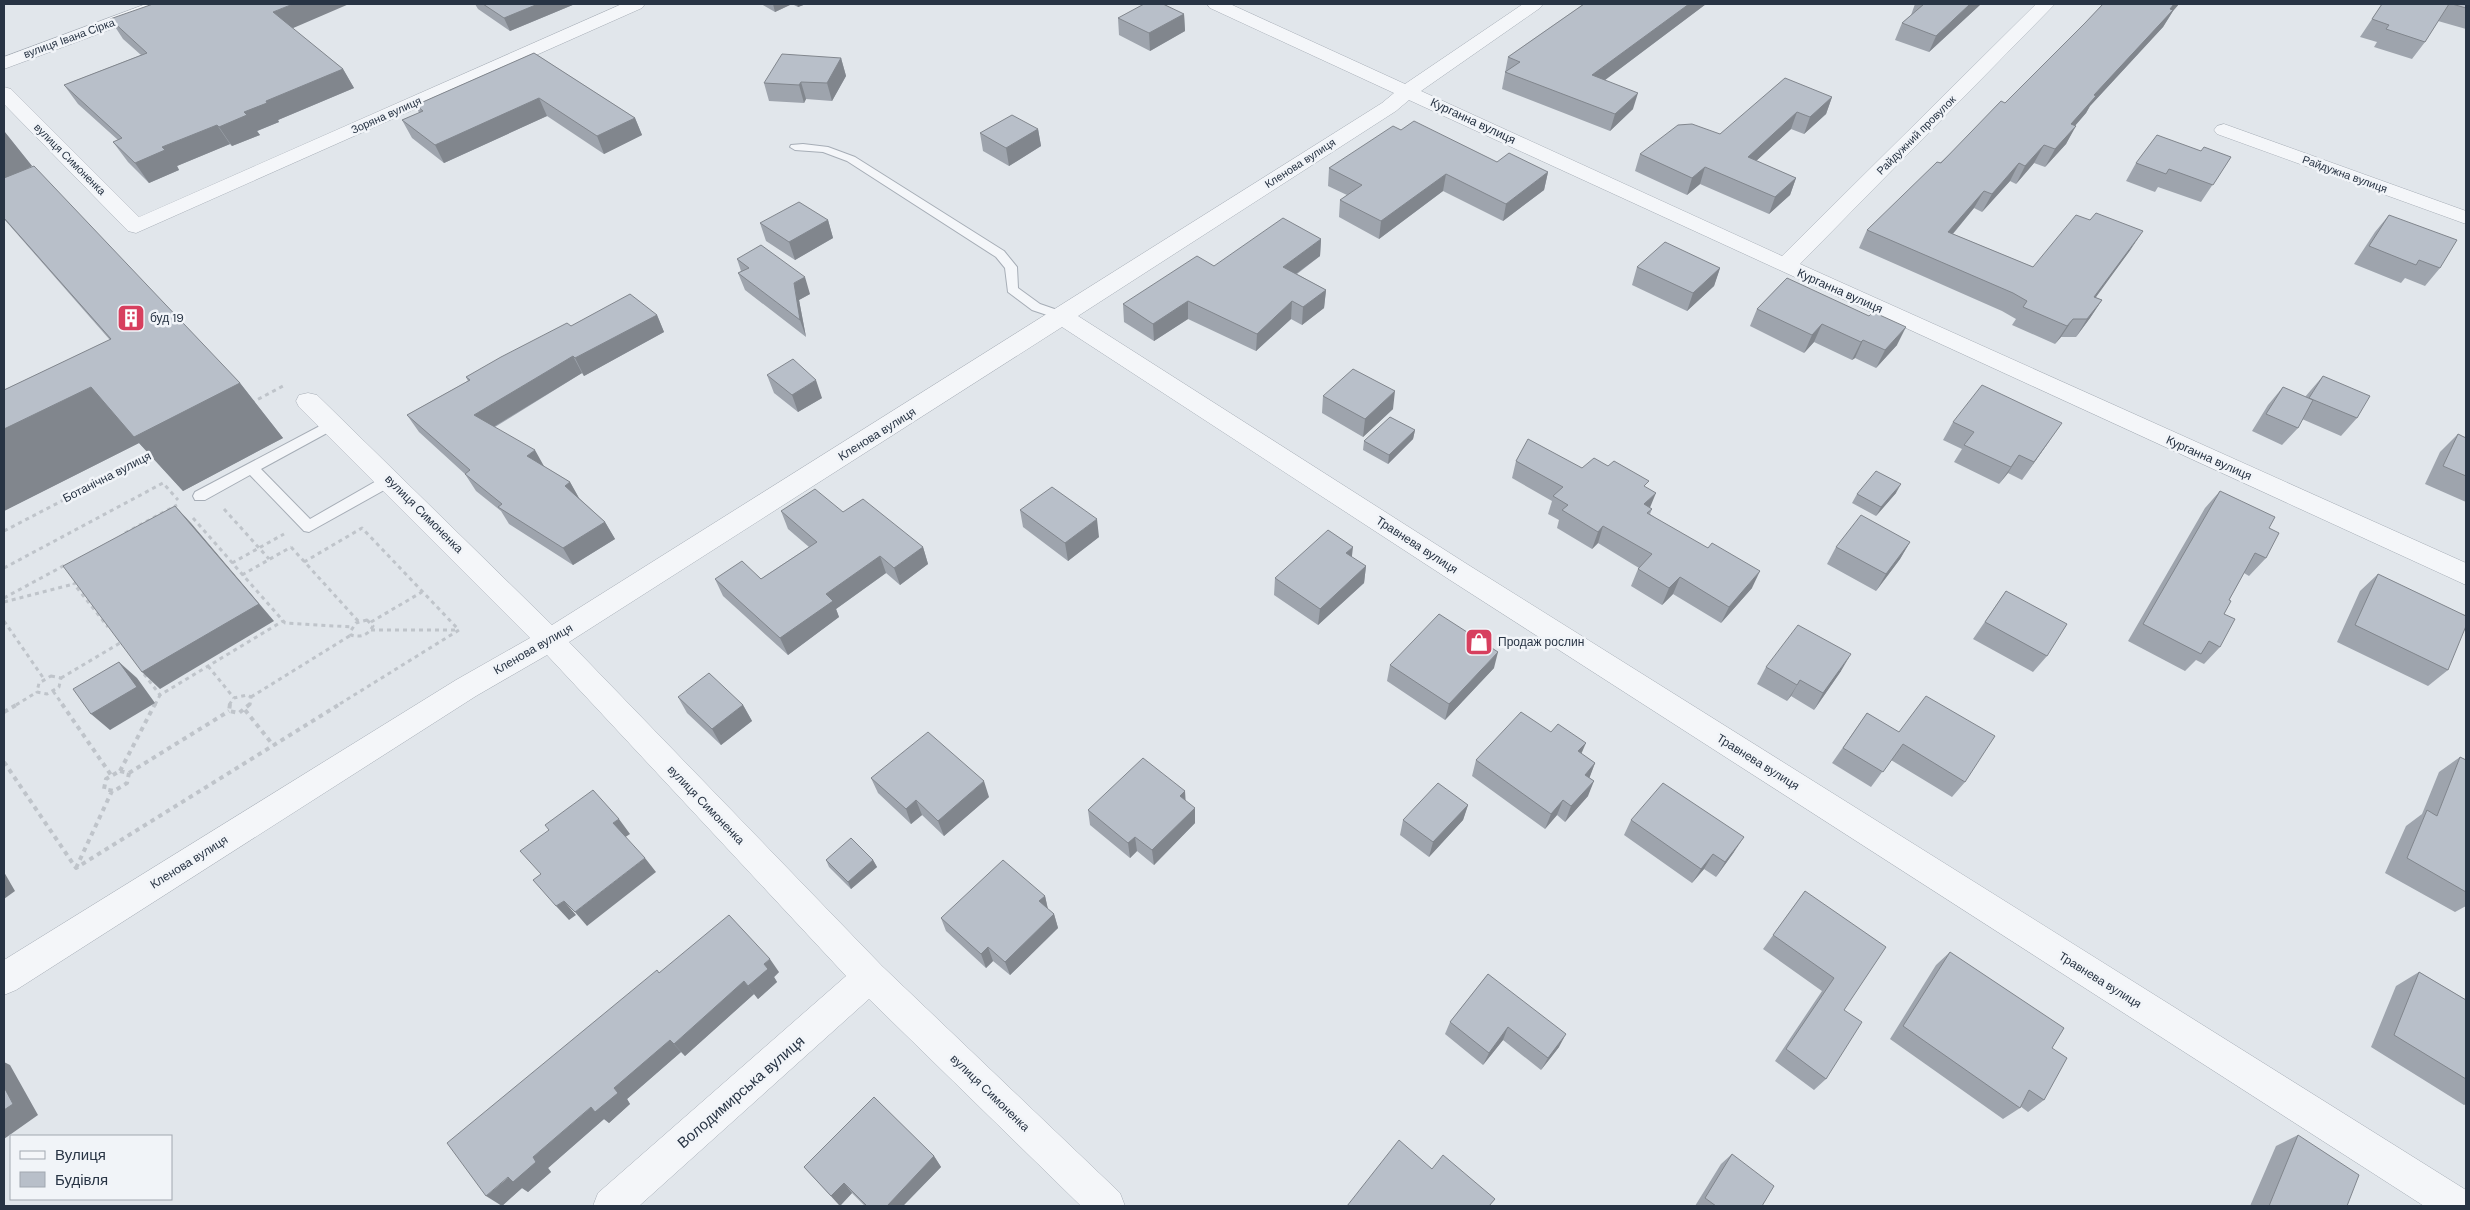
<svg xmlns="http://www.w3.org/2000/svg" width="2470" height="1210" viewBox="0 0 2470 1210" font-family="'DM Sans',sans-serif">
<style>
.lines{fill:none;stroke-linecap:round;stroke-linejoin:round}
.service-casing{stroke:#a6adb6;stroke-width:2}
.minor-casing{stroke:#a6adb6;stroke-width:1}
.path-far1{stroke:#bfc4ca;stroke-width:3;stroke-dasharray:4 4;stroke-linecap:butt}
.path{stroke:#bfc4ca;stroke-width:4;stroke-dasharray:4.5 4.5;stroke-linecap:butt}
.service{fill:#f4f6f9;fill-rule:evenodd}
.minor{fill:#f4f6f9;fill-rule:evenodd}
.wall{fill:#9ea4ad}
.shaded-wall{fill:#81868d}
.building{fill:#b8bfc9;stroke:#81868d}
.labels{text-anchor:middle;stroke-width:5;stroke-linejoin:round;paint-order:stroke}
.far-street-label{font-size:11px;fill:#283444;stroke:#f1f4f8}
.street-label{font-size:12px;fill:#283444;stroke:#f1f4f8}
.poi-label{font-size:12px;fill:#283444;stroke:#f1f4f8;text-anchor:start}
.near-street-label{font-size:15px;fill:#283444;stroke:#f1f4f8}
</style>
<rect width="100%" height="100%" fill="#e1e6eb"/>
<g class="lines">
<defs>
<path id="service" d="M803,144l25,3 27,10 149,94 13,16 1,21 22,16 26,9 2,3 -2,3 -4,1 -30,-10 -24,-18 -3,-24 -9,-11 -149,-96 -24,-9 -28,-2 -5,-3 1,-2z
M333,419l5,2 2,3 -2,3 -77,42 49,50 75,-43h10l2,4 -2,4 -86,48 -5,-1 -54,-56 -45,25h-10l-2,-4 2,-4z"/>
<path id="minor" d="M146,4h25l-3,4 -164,61v-12z
M622,4h23l-3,4 -506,225 -8,-2 -124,-127v-17l7,2 128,128z
M1207,4h23l175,80 118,-80h20l-3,4 -119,83 361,165 254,-252h19l-255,260 666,299v22l-1057,-485 -13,11 -318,205 392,250 996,624v16h-42l-974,-626 -388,-253 -493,315 313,324 238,227 5,13h-44l-212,-207 -230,207h-46l5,-13 248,-217 -299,-321 -71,41 -460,294 -12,5v-35l452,-280 74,-42 -231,-231 -3,-6 3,-6 9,-2 9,2 235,230 830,-522 12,-10 -184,-85z
M2224,124l242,87v13l-249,-90 -3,-4 3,-4z"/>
</defs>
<use href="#service" class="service-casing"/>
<use href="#minor" class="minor-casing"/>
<path class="path-far1" d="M251,403l32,-17
M224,509l45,50
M193,518l92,105 67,4
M4,531l148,-77
M125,533l52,-28
M291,547l68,75
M304,562l58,-34 97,102 -121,75
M232,563l52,-29
M4,568l159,-85 15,17
M242,575l49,-28
M77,582l-3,2 34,43
M4,598l61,-33
M4,602l70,-18
M367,620l6,6c-5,9 -12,12 -22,9l-1,-3 6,-9z
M4,621l40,58
M371,622l51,-30
M371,630h87
M208,666l26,32
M144,674l16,21 123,-74
M51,676l10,2 -2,9 -12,7 -10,-2 2,-9z
M61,678l59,-35
M53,691l10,14
M251,697l100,-62
M16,705l21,-13
M155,705l5,-10
M229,705l5,-7 13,-3 4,2 -1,8"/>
<path class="path" d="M62,704l49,71
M230,704l-1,7 10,2 11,-9
M245,710l28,35
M4,712l14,-8
M4,762l72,106 264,-164
M120,771l35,-67
M120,771l9,2 -2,10 -13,8 -10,-2 2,-10z
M129,773l100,-62
M76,868l36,-77"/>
<use href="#service" class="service"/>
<use href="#minor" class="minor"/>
</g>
<path class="wall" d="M475,4h100l-65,27 -32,-22z
M761,4h45l-8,3 -6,-3 -17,8z
M1584,4h122l-101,76 28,29 -23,22 -108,-42 6,-32z
M1915,4h66l-52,48 -34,-12 7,-17 9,-8z
M2103,4h76l-6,7 -10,16 -73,79 -4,7 -11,13 -9,18 -21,23 -11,-4 -18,21 -6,-3 -28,31 -8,-4 -21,26 80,33 98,-18 -36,48 7,3 -12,18 -14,19h-15l-6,7 -43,-19 4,-6 -14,-8 -143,-63 8,-18 138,-127 80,-80z
M2382,4h84v25l-28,-8 -13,21 -13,17 -38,-12 3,-5 -17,-5z
M1184,14l1,17 -35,20 -31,-16 -1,-17z
M110,19l182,9 51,41 11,19 -76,32 1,2 -22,9 3,4 -28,11 -2,-2 -53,22 2,4 -30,13 -21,-21 -15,-20 5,-2 -40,-36 -14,-19 77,-30 -18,-16z
M534,53l101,65 7,17 -38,19 -57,-38 -103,47 -32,-25 -10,-18 17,-7 -3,-8z
M841,58l5,18 -14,25 -26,-2 -2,4 -35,-2 -5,-18z
M1832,97l-6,17 -22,20 -13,-5 -35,32 40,17 -6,17 -21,19 -69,-30 -13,11 -52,-24 5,-17 80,-20z
M1038,129l3,17 -32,20 -26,-15 -3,-18z
M1401,130l96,32 51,10 -4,18 -41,31 -60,-30 -64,48 -40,-22 1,-17 7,-5 -19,-9 1,-18z
M4,131l28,35 -8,4 216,213 43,55 -100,53 -44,-48 -135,68v-121l106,-50 -106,-121z
M2201,151l30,6 -30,45 -43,-15 -3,5 -29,-11 10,-18z
M2389,215l51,53 -15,18 -20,-8 -4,5 -47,-19 21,-32z
M828,220l5,18 -38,22 -29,-19 -6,-18z
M1321,239l-1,17 -23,18 29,16 -2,18 -22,17 -11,-6 -35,32 -68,-32 -34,22 -30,-19 -1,-18 91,-38z
M737,259l73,35 -11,6 7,37 -61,-47 -7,-17 3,-2z
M1637,267l83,1 -6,18 -27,25 -55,-26z
M1787,278l110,67 -21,23 -21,-10 -3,2 -38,-18 -10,11 -54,-27 7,-17z
M657,315l7,17 -80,44 -2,-3 -87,54 50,40 25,15 9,16 26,24 10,17 -42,26 -64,-41 -8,-13 -25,-20 -11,-17 -46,-42 -12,-17 61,-34 -2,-4 105,-51z
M767,375l55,23 -24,14 -24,-19z
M2323,376l34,42 -16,18 -39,-17 -4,9 -16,17 -30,-14 16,-26 15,-18 22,10z
M1323,396l70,13 -30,28 -41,-24z
M1953,422l97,18 -28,40 -14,-7 -9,11 -45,-22 8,-13 -19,-9z
M1415,430l-2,9 -25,25 -25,-14 1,-9z
M2458,434l8,4v64l-41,-18 15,-32z
M1516,461l66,7 64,20 4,20 2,1 -2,5 102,74 -31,35 -48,-29 -11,11 -31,-19 7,-17 1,-1 -41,-25 -6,6 -35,-21 2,-8 -11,-6 4,-13 -40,-23z
M2220,491l46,67 -17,18 -5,-3 -15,27 -5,14 -4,33 -16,17 -8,-4 -11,11 -57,-30 77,-133z
M1896,493l-20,23 -24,-13 5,-9z
M1020,510l79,27 -31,24 -45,-34z
M781,511l62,1 80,35 5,17 -28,21 -14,-12 -50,36 3,8 -51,38 -65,-59 -8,-17h46l48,-32 -21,-18z
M1910,542l-10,17 -24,32 -49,-27 9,-17z
M1366,566l-2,17 -46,42 -44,-30 1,-17z
M2378,574l70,96 -20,16 -91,-44 23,-51z
M2006,591l41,65 -14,16 -60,-33z
M1390,665l104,3 -49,52 -58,-39z
M1766,667l75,4 -27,39 -23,-14 -4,5 -30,-17z
M678,697l65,8 9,16 -31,24 -34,-32z
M1867,713l98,69 -13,15 -61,-37 -20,27 -39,-24z
M1581,754l14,9 -6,15 -1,18 -23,26 -8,-7 -12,14 -73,-53 4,-16z
M2460,757l6,3v146l-11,6 -70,-39 21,-47 16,-12 17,-42z
M871,778l118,19 -45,39 -22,-21 -11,9 -33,-31z
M1185,800l10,23 -41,42 -17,-14 -7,7 -40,-33 -2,-15z
M1468,805l-5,15 -34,37 -29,-22 3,-15z
M1631,820l103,32 -18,25 -12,-8 -12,14 -68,-48z
M826,860h47l4,7 -26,22 -22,-22z
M1805,891l39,119 -18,69 -12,11 -39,-29 47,-70 -59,-42z
M1045,896l3,13 6,5 4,14 -48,47 -17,-14 -7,7 -40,-37 -5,-13z
M1950,952l102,96 -8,52 -16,12 -8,-6v2l-17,11 -113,-80 46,-74z
M779,972l-5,5 3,5 -19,17 -4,-5 -69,62 -4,-4 -54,47 3,5 -21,19 -5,-4 -56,49 3,4 -23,20 -6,-4 -20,18 157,-233z
M2419,972l47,28v104l-2,1 -93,-58 25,-61z
M1488,974l71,73 -18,23 -38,-30 -20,25 -38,-31 5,-12z
M2298,1135l49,71h-97l26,-60z
M1732,1154l30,52h-67l26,-42z
M934,1156l7,11 -38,39h-38l-13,-13 -12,13 -36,-39z"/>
<path class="shaded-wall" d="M293,4h56l-65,28 -11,-20z
M538,4h37l-65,27 -6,-13z
M773,4h19l-17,8z
M797,4h9l-8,3z
M1689,4h17l-117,88 3,-17z
M1970,4h11l-52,48 7,-16z
M2174,4h5l-6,7 -10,16 -73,79 -4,7 -20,23 10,-10 -10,18 -21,23 10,-18 16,-25 23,-29z
M1184,14l1,17 -35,20 -1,-18z
M841,58l5,18 -14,25 -5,-18z
M343,69l11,19 -76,32 1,2 -22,9 3,4 -28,11 -13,-19 25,-15 22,-11z
M801,82l5,17 -2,4 -5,-18z
M1638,93l-5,16 -23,22 5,-17z
M1832,97l-6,17 -22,20 6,-17z
M539,98l8,18 -103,47 -9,-18z
M1797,112l-6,17 -49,45 6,-17z
M635,118l7,17 -38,19 -7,-18z
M217,125l13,19 -53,22 2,4 -30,13 -14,-20 27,-16z
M1038,129l3,17 -32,20 -3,-18z
M4,131l28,35 -28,15z
M2044,145l-10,18 -18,21 9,-18z
M2019,163l-9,18 -28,31 10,-18z
M1705,167l-5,17 -13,11 5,-17z
M1548,172l-4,18 -41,31 3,-17z
M1446,174l-3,17 -64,48 2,-18z
M1796,178l-6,17 -21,19 6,-17z
M1984,191l-10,17 -35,42 9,-18z
M828,220l5,18 -38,22 -6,-18z
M2143,231l-12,18 -48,66 11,-18z
M1321,239l-1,17 -38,28 1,-17z
M1720,268l-6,18 -27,25 6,-18z
M805,277l5,17 -11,6 7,37 -6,-17 -6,-37z
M1326,290l-2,18 -22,17 1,-18z
M2102,300l-12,18 -14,19 11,-18z
M1188,301v18l-34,22 -1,-17z
M1292,301l-1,18 -35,32 1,-17z
M657,315l7,17 -80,44 -9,-18z
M2073,319l-12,18 -6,7 12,-18z
M1822,324l-8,18 -10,11 8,-18z
M1906,327l-9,18 -21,23 9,-18z
M1863,340l-8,18 -3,2 9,-18z
M573,356l9,17 -97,59 -11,-17z
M816,380l6,18 -24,14 -6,-17z
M240,383l43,55 -100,53 -44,-48 -135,68v-82l87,-42z
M1395,391l-2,18 -30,28 2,-18z
M2062,423l-12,17 -28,40 12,-18z
M1415,430l-2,9 -25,25 1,-9z
M535,450l10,18 -18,-12z
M2019,455l-11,18 -9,11 12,-17z
M570,482l10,18 -15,-14z
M1901,484l-5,9 -20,23 5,-9z
M1656,493l-7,17 -5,-6z
M175,506l16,17 83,98 -114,68 -18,-17z
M1097,519l2,18 -31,24 -3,-18z
M605,522l10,17 -42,26 -10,-17z
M1603,526l-5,17 -6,6 6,-17z
M1910,542l-10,17 -24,32 10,-17z
M923,547l5,17 -28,21 -6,-17z
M1353,547l-2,17 -5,-11z
M880,556l6,17 -50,36 3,8 -51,38 -8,-17 46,-44z
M1366,566l-2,17 -46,42 2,-16z
M1760,571l-8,17 -31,35 8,-16z
M1680,577l-7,17 -11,11 7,-17z
M1498,652l-4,16 -49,52 4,-16z
M1851,654l-10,17 -27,39 9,-17z
M119,662l18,16 18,25 -45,27 -19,-16z
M1800,680l-9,16 -4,5 10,-16z
M743,705l9,16 -31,24 -9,-16z
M1586,743l-7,16 -1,-8z
M1595,763l-6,16 -4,-4z
M984,781l5,16 -45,39 -6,-15z
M1594,781l-6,15 -23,26 6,-16z
M1185,791l1,15 -6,-10z
M916,800l6,15 -11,9 -5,-15z
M1563,800l-6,15 -12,14 6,-15z
M1468,805l-5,15 -34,37 4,-15z
M1195,808v15l-41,42 -2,-15z
M619,819l11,15 -6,4 -11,-15z
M1135,837l2,14 -7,7 -2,-15z
M1744,837l-10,15 -18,25 9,-15z
M1713,854l-9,15 -12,14 9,-14z
M645,858l11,14 -69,54 -12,-14z
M873,860l4,7 -26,22 -3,-7z
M4,872l11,19 -11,8z
M1045,896l3,14 -9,-9z
M564,901l12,14 -7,5 -13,-14z
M1054,914l4,14 -48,47 -5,-13z
M988,947l5,14 -7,7 -5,-14z
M770,959l9,13 -5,5 3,5 -19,17 -10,-13 16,-22z
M744,981l10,13 -69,62 -11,-12z
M1508,1027l-5,13 -20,25 6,-12z
M1566,1034l-7,13 -18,23 7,-12z
M670,1040l11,12 -54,47 3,5 -21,19 -5,-4 -56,49 3,4 -23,20 -6,-4 -20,18 -16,-10 47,-39z
M4,1062l6,3 28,50 -34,24z
M934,1156l7,11 -38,39h-16z
M844,1183l8,10 -12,13 -9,-10z"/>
<path class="building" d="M153,4h140l-20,8 70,57 -77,32 1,2 -23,9 3,3 -28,12 -2,-2 -55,22 3,3 -30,13 -22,-21 9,-4 -58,-53 83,-32 -37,-34z
M483,4h55l-34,14z
M1144,4h19l21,10 -35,19 -31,-15z
M1584,4h105l-97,71 46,18 -23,21 -110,-42 15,-10 -12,-5z
M1924,4h46l-34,32 -34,-13z
M2103,4h71l-4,5 3,1 -79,85 2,1 -25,28 5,2 -21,23 -11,-4 -19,21 -6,-3 -27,31 -8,-3 -36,41 85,35 43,-52 14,5 6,-7 47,18 -49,66 8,3 -15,19h-14l-6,7 -44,-19 4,-6 -14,-8 -146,-63 70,-68 4,1 60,-62 4,2 80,-80z
M2382,4h67l-24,38 -39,-13 3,-4 -17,-6z
M2452,4h14v4z
M534,53l101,65 -38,18 -58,-38 -104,47 -33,-25 21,-9 -7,-6z
M782,54l59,4 -14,25 -26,-1 -2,3 -35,-2z
M1785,78l47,19 -22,20 -13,-5 -49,45 48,21 -21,19 -70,-30 -13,11 -52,-24 38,-29 14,-1 28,10z
M1012,115l26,14 -32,19 -26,-15z
M1414,121l83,41 12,-9 39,19 -42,32 -60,-30 -65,47 -41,-21 22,-15 -33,-17 64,-42 8,4z
M2157,135l44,16 3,-4 27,10 -18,28 -44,-16 -3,5 -30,-11z
M34,166l206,217 -106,54 -43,-50 -87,42v-39l107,-51 -107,-121v-40z
M799,202l29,18 -39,22 -29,-19z
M2389,215l68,25 -17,28 -21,-8 -3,5 -47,-19z
M1283,218l38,21 -38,28 43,23 -23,17 -11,-6 -35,33 -69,-33 -35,23 -30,-20 74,-48 17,10z
M1665,242l55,26 -27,25 -56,-26z
M761,245l44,32 -11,6 6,37 -62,-47 11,-5 -12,-9z
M1787,278l82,38 4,-4 33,15 -21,23 -22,-10 -2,2 -39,-18 -10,11 -55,-26z
M630,294l27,21 -82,43 -2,-2 -99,59 61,35 -8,6 43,26 -5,4 40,36 -42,26 -65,-41 4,-3 -37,-30 5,-4 -63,-55 63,-35 -4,-3 35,-20 66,-34 4,3z
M793,359l23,21 -24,15 -25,-20z
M1353,369l42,22 -30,28 -42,-23z
M2323,376l47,20 -13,22 -48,-20z
M1982,385l80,38 -28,39 -15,-7 -8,12 -47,-22 10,-13 -21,-10z
M2283,387l30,13 -15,28 -32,-14z
M1390,417l25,13 -26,25 -25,-14z
M2458,434l8,4v38l-23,-10z
M1528,439l54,29 12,-10 14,8 6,-5 35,20 -5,5 12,7 -12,11 8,5 -5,4 61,35 4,-5 48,28 -31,36 -49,-30 -11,11 -31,-19 14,-15 -49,-28 -5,6 -36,-22 6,-5 -15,-9 10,-9 -47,-26z
M1876,471l25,13 -20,23 -24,-13z
M1052,487l45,32 -32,24 -45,-33z
M815,489l28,23 20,-13 60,48 -29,21 -14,-12 -54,38 7,7 -53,37 -65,-59 27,-18 19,18 56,-37 -36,-31z
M2220,491l55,26 -6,11 10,5 -13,25 -11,-5 -26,47 2,1 -7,13 11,5 -15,28 -11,-6 -8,13 -58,-30z
M175,506l84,98 -117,68 -79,-106z
M1861,515l49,27 -24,32 -50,-27z
M1328,530l25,17 -7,6 20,13 -46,43 -45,-31z
M2378,574l88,42v10l-18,44 -93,-45z
M2006,591l61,33 -20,32 -62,-34z
M1439,614l59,38 -49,52 -59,-39z
M1798,625l53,29 -28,39 -23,-13 -3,5 -31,-18z
M119,662l18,25 -46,27 -18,-25z
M709,673l34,32 -31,24 -34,-32z
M1926,696l69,40 -30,46 -62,-38 -20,28 -40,-24 24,-35 32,19z
M1521,712l30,20 7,-8 28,19 -8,8 17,12 -10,12 9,6 -23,25 -8,-6 -12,14 -75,-54z
M928,732l56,49 -46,40 -22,-21 -10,9 -35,-31z
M2460,757l6,3v132l-59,-34 20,-48 10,6z
M1143,758l42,33 -5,5 15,12 -43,42 -17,-13 -7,6 -40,-33z
M1438,783l30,22 -35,37 -30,-22z
M1663,783l81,54 -19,25 -12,-8 -12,15 -70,-49z
M593,790l26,29 -6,4 32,35 -70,54 -11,-11 -8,5 -23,-26 8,-6 -21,-23 29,-21 -4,-5z
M851,838l22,22 -25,22 -22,-22z
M1003,860l42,36 -6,5 15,13 -49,48 -17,-15 -7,7 -40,-36z
M1805,891l81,56 -42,63 18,12 -36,57 -40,-30 48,-71 -61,-43z
M729,915l41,44 -6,5 4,5 -20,17 -4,-5 -70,63 -4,-4 -56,48 4,5 -23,19 -4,-5 -58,50 3,5 -23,20 -5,-5 -22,19 -39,-53 210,-173 2,3z
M1950,952l114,76 -12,20 15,10 -23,42 -15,-10 -9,18 -117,-82z
M2419,972l47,28v79l-72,-44z
M1488,974l78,60 -18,24 -40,-31 -19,26 -39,-31z
M4,1087l9,17 -9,6z
M874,1097l60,59 -47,50h-20l-23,-23 -13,13 -27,-29z
M2298,1135l61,40 -12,31h-78z
M1399,1140l33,29 11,-14 52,44 -6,7h-142z
M1732,1154l42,32 -12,20h-46l-11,-8z"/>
<defs>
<symbol id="building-square" viewBox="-11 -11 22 22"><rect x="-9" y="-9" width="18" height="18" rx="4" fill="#d73f5e" stroke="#f1f4f8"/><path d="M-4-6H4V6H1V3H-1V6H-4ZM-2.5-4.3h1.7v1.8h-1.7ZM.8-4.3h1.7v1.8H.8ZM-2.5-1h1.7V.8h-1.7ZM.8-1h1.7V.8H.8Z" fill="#fff"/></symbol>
<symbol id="shop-square" viewBox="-11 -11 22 22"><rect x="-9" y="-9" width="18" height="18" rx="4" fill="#d73f5e" stroke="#f1f4f8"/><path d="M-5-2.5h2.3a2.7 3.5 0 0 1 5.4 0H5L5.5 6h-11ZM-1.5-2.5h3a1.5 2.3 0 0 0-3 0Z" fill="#fff"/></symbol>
</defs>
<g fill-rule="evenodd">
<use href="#building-square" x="115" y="302" width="32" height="32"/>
<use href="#shop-square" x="1463" y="626" width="32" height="32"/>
</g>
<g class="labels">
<g class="far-street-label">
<text transform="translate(69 38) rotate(-20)" y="4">вулиця Івана Сірка</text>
<text transform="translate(386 115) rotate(-24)" y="4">Зоряна вулиця</text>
<text transform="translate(1916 135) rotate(-45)" y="4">Райдужний провулок</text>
<text transform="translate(70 159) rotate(45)" y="4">вулиця Симоненка</text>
<text transform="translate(1300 163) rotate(-33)" y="4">Кленова вулиця</text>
<text transform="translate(2345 174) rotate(20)" y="4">Райдужна вулиця</text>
</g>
<g class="street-label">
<text transform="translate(1473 121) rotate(25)" y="4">Курганна вулиця</text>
<text transform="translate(1840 291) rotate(24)" y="4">Курганна вулиця</text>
<text transform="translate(877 434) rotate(-32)" y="4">Кленова вулиця</text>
<text transform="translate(2209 458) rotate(24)" y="4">Курганна вулиця</text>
<text transform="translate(107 477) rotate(-27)" y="4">Ботанічна вулиця</text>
<text transform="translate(424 514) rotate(45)" y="4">вулиця Симоненка</text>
<text transform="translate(1417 545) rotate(33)" y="4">Травнева вулиця</text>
<text transform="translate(533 649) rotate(-30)" y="4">Кленова вулиця</text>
<text transform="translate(1758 762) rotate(32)" y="4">Травнева вулиця</text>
<text transform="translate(706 805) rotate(46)" y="4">вулиця Симоненка</text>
<text transform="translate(189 862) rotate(-32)" y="4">Кленова вулиця</text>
<text transform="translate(2100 980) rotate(32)" y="4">Травнева вулиця</text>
<text transform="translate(990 1093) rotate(44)" y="4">вулиця Симоненка</text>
</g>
<g class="poi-label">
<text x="150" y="322">буд 19</text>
<text x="1498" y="646">Продаж рослин</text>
</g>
<g class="near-street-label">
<text transform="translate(741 1092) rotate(-41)" y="5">Володимирська вулиця</text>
</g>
</g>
<rect width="2470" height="1210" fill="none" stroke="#283444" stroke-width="10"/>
<rect x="10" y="1135" width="162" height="65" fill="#f1f4f8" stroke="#a1a7b0"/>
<rect x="20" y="1151" width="25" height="8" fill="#f4f6f9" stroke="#a1a7b0"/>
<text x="55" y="1160" font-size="15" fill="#283444">Вулиця</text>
<rect x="20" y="1172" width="25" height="15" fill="#b8bfc9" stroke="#a1a7b0"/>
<text x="55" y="1185" font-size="15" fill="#283444">Будівля</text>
</svg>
